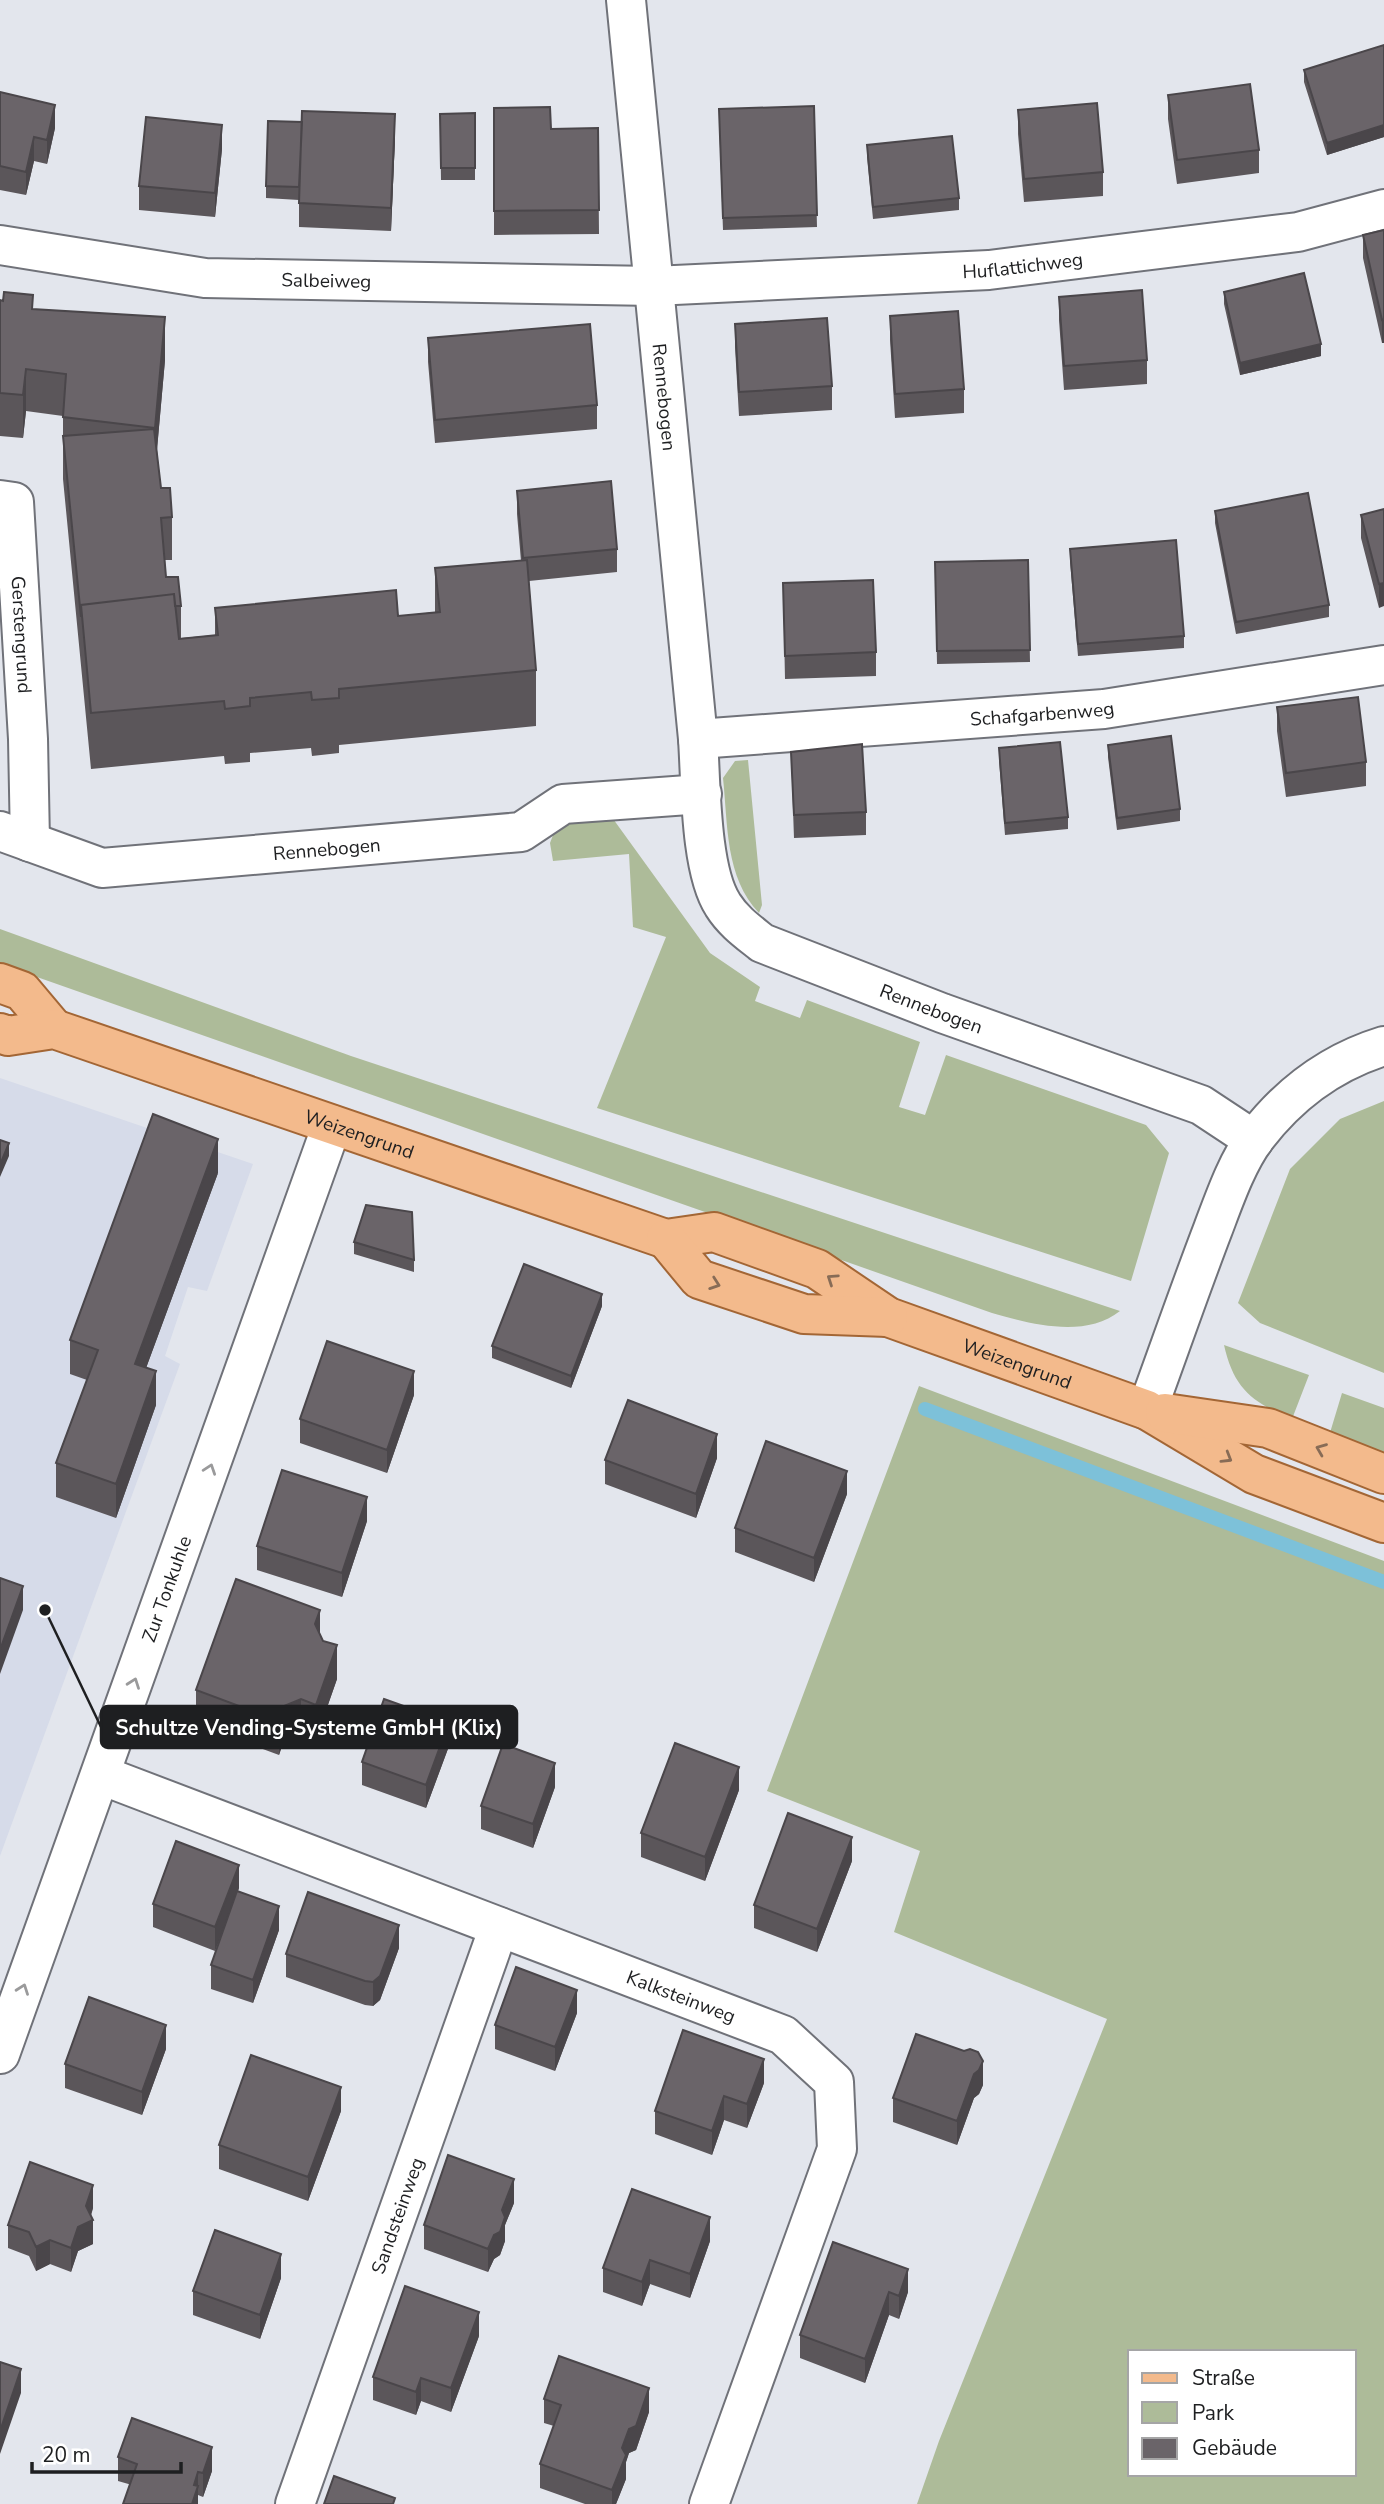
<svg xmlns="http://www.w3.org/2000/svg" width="1384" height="2504" viewBox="0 0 1384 2504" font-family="'Nunito Sans',sans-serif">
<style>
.built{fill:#d6dbe9}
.green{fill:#adbb99;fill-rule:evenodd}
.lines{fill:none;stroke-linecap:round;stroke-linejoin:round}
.stream{stroke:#7dc1d9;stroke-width:14}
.minor-casing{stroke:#707279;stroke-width:42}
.major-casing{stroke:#a36635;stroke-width:42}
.minor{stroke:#fff;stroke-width:38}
.major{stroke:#f3ba8c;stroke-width:38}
.wall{fill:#5b565a}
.shaded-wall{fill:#4a464a}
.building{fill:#6a6469;stroke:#4a464a;stroke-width:2}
.oneway{stroke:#886c56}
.oneway2{stroke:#9a9a9b}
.labels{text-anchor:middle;stroke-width:7;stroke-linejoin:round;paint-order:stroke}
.street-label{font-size:19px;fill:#1e1f21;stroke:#fff}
.leader{fill:none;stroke:#1e1f21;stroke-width:2.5}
.callout-dot{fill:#1e1f21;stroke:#fff;stroke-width:2.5}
.callout{fill:#1e1f21;stroke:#1e1f21;stroke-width:2.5}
.callout-label{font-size:21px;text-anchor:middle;font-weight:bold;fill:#fff}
</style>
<rect width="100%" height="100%" fill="#e3e6ed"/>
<path class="built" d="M0,1078l253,86 -46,127 -19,-4 -23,69 15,8 -180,492z"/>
<path class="green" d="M748,760l14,145 -3,8c-34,-36 -31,-88 -36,-135l12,-17z
M611,816l99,137 50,34 -5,14 45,17 7,-18 113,42 -21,65 26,8 21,-60 200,70 23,28 -38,128 -534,-173 69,-171 -33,-10 -4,-73 -76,7 -3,-18 8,-21z
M0,929l351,127 769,255c-35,28 -90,13 -128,2l-992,-349z
M1384,1101v272l-124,-50 -22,-20 52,-134 50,-50z
M1224,1345l85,30 -17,44c-40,-17 -58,-30 -68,-74z
M919,1386l465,175v943h-467l22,-63 168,-422 -213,-87 26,-81 -153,-60zM1130,2352h224v122h-224z
M1342,1393l42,15v53l-55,-25z"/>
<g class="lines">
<path class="stream" d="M925,1409l459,173"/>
<defs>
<g id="minor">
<path id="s1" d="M626,0l72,739c3,44 2,131 25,166 10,16 24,26 39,38l180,70 259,92 53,35"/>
<path id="s2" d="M0,245l205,33 449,8 335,-16 309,-38 86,-23"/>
<path id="s3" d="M0,500l14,2 14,237 2,103"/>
<path id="s4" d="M698,739l406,-30 280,-44"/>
<path id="s5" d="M0,831l102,37 419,-36 42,-28 139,-10"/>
<path d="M1147,1410c22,-60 43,-121 66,-181 11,-29 24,-67 43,-92 33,-43 76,-75 128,-91"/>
<path id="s6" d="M101,1775l682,260 51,47 3,67 -128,355"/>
<path id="s7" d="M0,2054l332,-929"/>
<path id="s8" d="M295,2504l204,-577"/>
</g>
<g id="major">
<path d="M0,983l22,8 32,38"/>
<path id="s9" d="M0,1033l8,3 46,-7 612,210 48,-7 103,37 71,48 259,93 107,64 130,49"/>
<path d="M666,1239l33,40 105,35 84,3"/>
<path d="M1165,1413l103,15 116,46"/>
</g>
</defs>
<use href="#minor" class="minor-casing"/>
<use href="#major" class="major-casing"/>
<use href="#minor" class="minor"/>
<use href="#major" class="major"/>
</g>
<path class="wall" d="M1384,45v92l-57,18 -23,-73v-12z
M0,92l55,36 -8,36 -13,-3 -8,34 -26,-5z
M1168,95l91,55v23l-82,11 -9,-65z
M814,106l3,121 -94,3 -4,-109z
M494,108l57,21 47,-1 1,106 -105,1z
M1018,110l85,62v24l-79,6 -6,-68z
M475,113v67h-34l-1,-66z
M395,138l-4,93 -92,-4v-27l-33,-2v-12z
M867,145l92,53v12l-86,9 -6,-62z
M222,149l-7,68 -76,-7v-24z
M1384,230l-2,113 -19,-85v-23z
M1224,292l97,64 -81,19 -16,-71z
M1059,297l88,63v24l-83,6 -5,-70z
M0,300l33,9 132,51 -8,90 4,38 11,29v43h-7l1,17 15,29v32l34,-3v-27l183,8 37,-4v-44l86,-7 -4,-47v-23l100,58v23l-88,9 7,89v56l-197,19v8l-27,3 -1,-8 -61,5v9l-25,2 -1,-8 -133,13 -28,-290v-63l-37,-5 -3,27 -23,-2z
M890,316l74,73v24l-69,5 -5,-78z
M735,324l97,62v24l-93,6 -4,-69z
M428,338l169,67v24l-162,14 -7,-81z
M1384,509l-5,99 -18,-70v-23z
M1215,511l114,94v12l-93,17 -21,-111z
M1070,549l114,87v12l-106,8 -8,-95z
M1028,560l2,102 -93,2 -2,-102z
M783,583l93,69v24l-91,3z
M1277,707l89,55v24l-80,11 -9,-66z
M1108,745l72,64v12l-63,9 -9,-73z
M999,748l69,69v12l-63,6 -6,-75z
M791,752l75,60v23l-72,3z
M218,1173l-72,195 10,37 -40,113 -60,-21v-34l31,-83 -17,-6v-34z
M354,1242l60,18v12l-60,-18z
M602,1306l-31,82 -79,-30v-12z
M414,1395l-27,78 -87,-30v-24z
M717,1458l-21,60 -91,-34v-24z
M847,1494l-33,88 -79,-30v-24z
M367,1521l-25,76 -85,-27v-24z
M320,1634l17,45 -21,60 -15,-6 -17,7 -5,15 -83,-31v-34z
M449,1746l-23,62 -64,-23v-23z
M555,1787l-22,61 -52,-19v-23z
M739,1790l-34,91 -64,-24v-24z
M852,1861l-35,91 -63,-24v-23z
M239,1888l-1,3 41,39 -26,73 -42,-14v-24l18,-50 -14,36 -62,-24v-23z
M399,1948l-19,52 -7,6 -8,-1 -79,-28v-23z
M577,2013l-22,58 -60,-22v-24z
M166,2049l-24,66 -77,-27v-24z
M764,2083l-17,45 -23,-8 -12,35 -57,-21v-23z
M983,2085l-4,9 -5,4 -17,47 -64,-23v-24z
M341,2111l-33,90 -89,-32v-24z
M514,2203l-9,22v16l-5,14 -6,4 -6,13 -64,-23v-24z
M93,2208l-2,8 2,28 -15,7 -7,21 -21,-8 -14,7 -7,-15 -21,-8v-23z
M710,2241l-20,57 -40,-14 -8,22 -39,-14v-24z
M833,2242l75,50 -9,27 -10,-4 -24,68 -65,-25v-23z
M281,2278l-21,61 -67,-24v-24z
M479,2336l-28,76 -30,-11 -5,14 -43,-15v-23z
M544,2399l105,13 -13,38 -7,3 -3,9v17l-10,25h-31l-45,-16v-24l14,-38 -10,-3z
M118,2457l94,14 -9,26 -5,-2v9l-80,-23z"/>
<path class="shaded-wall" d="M55,105v23l-8,36v-24z
M395,114v24l-4,93v-23z
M222,125v24l-7,68v-24z
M1384,125v12l-57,18v-12z
M34,137v24l-8,34v-23z
M165,317v43l-10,111v-43z
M1384,319v24h-2v-23z
M1321,344v12l-81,19v-12z
M26,369v42l-3,27v-43z
M1384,583v23l-5,2v-24z
M218,1139v34l-83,225v-34z
M9,1143v13l-9,21v-12z
M602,1294v12l-31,82v-12z
M156,1371v34l-40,113v-34z
M414,1371v24l-27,78v-23z
M717,1434v24l-21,60v-24z
M847,1471v23l-33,88v-24z
M367,1497v24l-25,76v-24z
M23,1586v24l-23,64v-24z
M320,1610v34l-5,-20z
M337,1645v34l-21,60v-34z
M301,1699v34l-17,7 -5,15v-34l5,-15z
M449,1722v24l-23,62v-23z
M555,1763v24l-22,61v-24z
M739,1767v23l-34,91v-24z
M852,1837v24l-35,91v-23z
M239,1865v23l-24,63v-24z
M279,1906v24l-26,73v-23z
M399,1925v23l-19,52 -7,6v-24z
M577,1990v23l-22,58v-24z
M166,2025v24l-24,66v-23z
M764,2059v24l-17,45v-24z
M983,2061v24l-4,9 -5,4 -17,47v-24l17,-47z
M341,2087v24l-33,90v-24z
M724,2096v24l-12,35v-24z
M514,2179v24l-9,22v16l-5,14 -6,4 -6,13v-23z
M93,2185v23l-5,14 5,-2v24l-15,7 -7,21v-24z
M710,2217v24l-20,57v-24z
M50,2240v24l-14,7v-24z
M281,2254v24l-21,61v-24z
M650,2260v24l-8,22v-24z
M908,2269v23l-9,27v-23z
M889,2292v23l-24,68v-24z
M479,2312v24l-28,76v-24z
M21,2369v24l-21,61v-23z
M421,2378v23l-5,14v-23z
M649,2388v24l-13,38 -7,3 -3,9v17l-10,25h-4v-14l10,-42 7,-19z
M212,2447v24l-9,26v-24z
M198,2472v32h-6l2,-19z"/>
<path class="building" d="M1384,45v80l-57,18 -23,-73z
M1250,84l9,66 -82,10 -9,-65z
M0,92l55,13 -8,35 -13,-3 -8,35 -26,-6z
M1097,103l6,69 -79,7 -6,-69z
M814,106l3,109 -94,3 -4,-109z
M550,107l1,22 47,-1 1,82 -105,1v-103z
M302,111l93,3 -4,94 -92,-5z
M475,113v55h-34l-1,-54z
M146,117l76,8 -7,68 -76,-7z
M268,121l34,1 -3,65 -33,-1z
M952,136l7,62 -86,9 -6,-62z
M1384,230v89l-2,1 -19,-85z
M1304,273l17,71 -81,19 -16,-71z
M1142,290l5,70 -83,6 -5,-69z
M4,292l29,3 -1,14 133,8 -10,111 -92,-11 3,-43 -40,-5 -3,26 -23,-2v-93l3,1z
M958,311l6,78 -69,5 -5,-78z
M827,318l5,68 -93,6 -4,-68z
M590,324l7,81 -162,15 -7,-82z
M154,429l7,59h9l2,29 -11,1 5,59h12l3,29h-6l-1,-12 -93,11v12l-18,-181z
M611,481l6,68 -94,9 -6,-67z
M1308,493l21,112 -93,17 -21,-111z
M1384,509v74l-5,1 -18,-69z
M1176,540l8,96 -106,8 -8,-95z
M527,560l9,110 -197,19v9l-27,2 -1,-8 -61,6v8l-25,3 -1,-8 -133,12 -10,-108 93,-11 5,45 39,-4 -3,-27 181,-18 2,26 42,-4 -5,-44z
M1028,560l2,90 -93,1 -2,-89z
M873,580l3,72 -91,4 -2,-73z
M1358,697l8,65 -80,11 -9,-66z
M1171,736l9,73 -63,9 -9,-73z
M1060,742l8,75 -63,6 -6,-75z
M862,744l4,68 -72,3 -3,-63z
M153,1114l65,25 -83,225 21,7 -40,113 -60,-21 42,-113 -28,-10z
M0,1140l9,3 -9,22z
M366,1205l46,7 2,48 -60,-18z
M524,1264l78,30 -31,82 -79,-30z
M327,1341l87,30 -27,79 -87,-31z
M628,1400l89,34 -21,60 -91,-34z
M766,1441l81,30 -33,87 -79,-30z
M282,1470l85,27 -25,76 -85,-27z
M0,1578l23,8 -23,64z
M236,1579l84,31 -5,14 8,17 14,4 -21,60 -15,-6 -17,7 -5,15 -83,-31z
M384,1699l65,23 -23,63 -64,-23z
M675,1743l64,24 -34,90 -64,-24z
M503,1744l52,19 -22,61 -52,-18z
M788,1813l64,24 -35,92 -63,-24z
M176,1841l63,24 -24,62 -62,-23z
M237,1891l42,15 -26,74 -42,-15z
M308,1892l91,33 -19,51 -7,6 -8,-1 -79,-27z
M516,1967l61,23 -22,57 -60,-22z
M89,1997l77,28 -24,67 -77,-28z
M683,2030l81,29 -17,45 -23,-8 -12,35 -57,-20z
M916,2034l48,17 6,-2 8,3 5,9 -4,9 -5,4 -17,47 -64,-23z
M251,2055l90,32 -33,90 -89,-32z
M448,2155l66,24 -12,31 3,7 -5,15 -6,3 -6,14 -64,-24z
M30,2162l63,23 -7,21 7,14 -15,7 -7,21 -21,-8 -14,7 -7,-15 -21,-7z
M632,2189l78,28 -20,57 -40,-14 -8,22 -39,-14z
M215,2230l66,24 -21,61 -67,-24z
M833,2242l75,27 -9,27 -10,-4 -24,67 -65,-24z
M405,2286l74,26 -28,76 -30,-10 -5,14 -43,-15z
M559,2356l90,32 -13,38 -7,3 -7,19 4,7 -14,35 -72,-26 21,-59 -17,-6z
M0,2362l21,7 -21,62z
M132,2418l80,29 -9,26 -5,-1 -4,13 4,1 -6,18h-69l14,-40 -19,-7z
M334,2476l61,22 -2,6h-69z"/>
<defs><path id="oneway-chevron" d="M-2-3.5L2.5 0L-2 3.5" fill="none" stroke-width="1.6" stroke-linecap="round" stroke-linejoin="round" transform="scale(1.75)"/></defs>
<g class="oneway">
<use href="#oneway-chevron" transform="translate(832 1279) rotate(-146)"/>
<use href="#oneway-chevron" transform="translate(715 1284) rotate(19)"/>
<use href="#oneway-chevron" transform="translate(1321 1449) rotate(-158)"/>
<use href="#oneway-chevron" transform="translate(1227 1458) rotate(31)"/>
</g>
<g class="oneway2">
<use href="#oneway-chevron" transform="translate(210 1469) rotate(-71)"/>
<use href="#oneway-chevron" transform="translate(134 1683) rotate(-70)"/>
<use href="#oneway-chevron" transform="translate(23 1989) rotate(-70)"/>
</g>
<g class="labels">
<g class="street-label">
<text dy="7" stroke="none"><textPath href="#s2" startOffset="1026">Huflattichweg</textPath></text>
<text dy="7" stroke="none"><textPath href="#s2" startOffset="329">Salbeiweg</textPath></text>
<text dy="7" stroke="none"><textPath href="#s1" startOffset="399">Rennebogen</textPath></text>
<text dy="7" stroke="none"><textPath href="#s3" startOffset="147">Gerstengrund</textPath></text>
<text dy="7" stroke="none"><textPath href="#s4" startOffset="345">Schafgarbenweg</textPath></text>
<text dy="7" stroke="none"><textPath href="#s5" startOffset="334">Rennebogen</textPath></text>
<text dy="7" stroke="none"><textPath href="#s1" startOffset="1148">Rennebogen</textPath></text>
<text dy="7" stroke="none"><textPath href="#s9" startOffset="378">Weizengrund</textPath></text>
<text dy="7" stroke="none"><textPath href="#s9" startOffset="1083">Weizengrund</textPath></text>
<text dy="7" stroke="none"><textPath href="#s7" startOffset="494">Zur Tonkuhle</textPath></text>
<text dy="7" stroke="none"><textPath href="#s6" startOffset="621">Kalksteinweg</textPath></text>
<text dy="7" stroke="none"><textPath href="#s8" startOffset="306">Sandsteinweg</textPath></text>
</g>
</g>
<path class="leader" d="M45 1610L101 1727"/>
<circle class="callout-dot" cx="45" cy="1610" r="7"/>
<rect class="callout" x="101" y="1706" width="416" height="42" rx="7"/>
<g class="callout-label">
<text x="309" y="1735">Schultze Vending-Systeme GmbH (Klix)</text>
</g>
<rect x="1128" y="2350" width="228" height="126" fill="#ffffff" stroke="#a5a5a6" stroke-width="2"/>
<rect x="1142" y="2373" width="35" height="10" fill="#f3ba8c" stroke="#a5a5a6" stroke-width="2"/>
<text x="1192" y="2385" font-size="21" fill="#1e1f21">Straße</text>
<rect x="1142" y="2402" width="35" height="21" fill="#adbb99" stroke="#a5a5a6" stroke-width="2"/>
<text x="1192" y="2420" font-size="21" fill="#1e1f21">Park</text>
<rect x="1142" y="2438" width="35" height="21" fill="#6a6469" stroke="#a5a5a6" stroke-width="2"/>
<text x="1192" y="2455" font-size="21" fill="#1e1f21">Gebäude</text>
<path d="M32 2462v10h149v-10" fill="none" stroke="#1e1f21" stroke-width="3.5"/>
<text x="42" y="2462" font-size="21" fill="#1e1f21" stroke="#ffffff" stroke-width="5" paint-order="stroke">20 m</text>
</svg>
